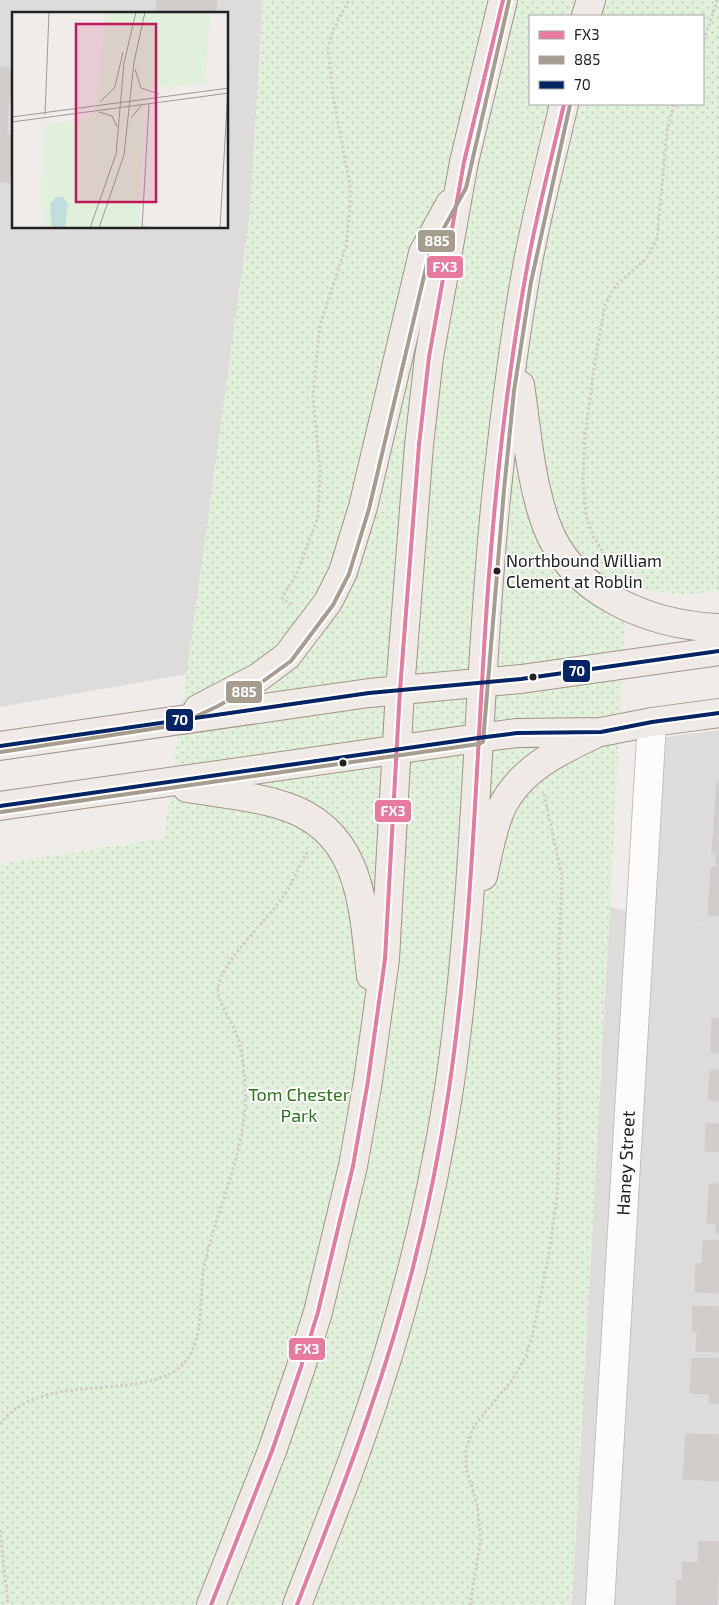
<svg xmlns="http://www.w3.org/2000/svg" width="719" height="1605" viewBox="0 0 719 1605" font-family="'Exo 2',sans-serif">
<style>
.residential{fill:#dedcdb;fill-rule:evenodd}
.religious{fill:#dddcdb}
.park{fill:url(#park-dots);fill-rule:evenodd}
.building{fill:#d0cdcb;stroke:#d2cdcc}
.lines{fill:none;stroke-linecap:round;stroke-linejoin:round}
.minor-casing{stroke:#c2c1c0;stroke-width:30}
.major-casing{stroke:#a39389;stroke-width:30}
.path{stroke:#d6cacc;stroke-width:3;stroke-dasharray:2.5 2.5;stroke-linecap:butt}
.minor{stroke:#fdfcfc;stroke-width:28}
.major{stroke:#f0eae7;stroke-width:28}
.bus-1-casing{stroke:#fff;stroke-width:8}
.bus-2-casing{stroke:#fff;stroke-width:8}
.bus-3-casing{stroke:#fff;stroke-width:8}
.bus-1{stroke:#e8799f;stroke-width:4}
.bus-2{stroke:#a69d8f;stroke-width:4}
.bus-3{stroke:#052465;stroke-width:4}
.bus-dot{fill:#212121;stroke:#fff;stroke-width:2}
.labels{text-anchor:middle;stroke-width:4;stroke-linejoin:round;paint-order:stroke}
.bus-label{font-size:17px;fill:#212121;stroke:#fff;text-anchor:start}
.park-label{font-size:18px;fill:#2c741a;stroke:#fff}
.street-label{font-size:18px;fill:#212121;stroke:#fff}
.inset-road{fill:none;stroke:#9d9b9a;stroke-width:1}
.view{fill:#c2185b;fill-opacity:0.15;stroke:#c2185b;stroke-width:2.5}
.inset-edge{fill:none;stroke:#212121;stroke-width:2.5}
.line-badge{stroke:#fff;stroke-width:2}
.badge-label{font-size:14px;text-anchor:middle;font-weight:bold;fill:#fff}
</style>
<defs>
<pattern id="park-dots" width="8" height="8" patternUnits="userSpaceOnUse" patternTransform="scale(1.25)"><rect width="8" height="8" fill="#e0f0da"/><path d="M2 2h.1M6 6h.1" fill="none" stroke="#c0cebb" stroke-width="1.8" stroke-linecap="round"/></pattern>
</defs>
<rect width="100%" height="100%" fill="#efecea"/>
<path class="residential" d="M0,0h263l-13,212 -63,462 -187,33zM14,14h214v214h-214z
M610,907l75,18 34,-4v684h-147z"/>
<path class="religious" d="M719,730v191l-34,4 -44,-11 10,-175z"/>
<path class="park" d="M263,0h456v590l-32,5 -60,-7 -55,1017h-572v-741l164,-26 86,-626zM530,16h173v88h-173z"/>
<path class="building" d="M157,0h60l-1,14h-60z
M0,66l14,3v35l-6,-1 -1,32h7v48l-14,-1z
M719,781v134l-7,1 -4,-2 3,-46 6,-2 -2,-14 -3,1 5,-71z
M712,1018l7,1v34l-8,-1z
M710,1070h9v31l-11,-1z
M706,1123l13,1v28l-14,-1z
M709,1184h10v50l-3,-1v-10h-9z
M703,1240l16,1v52l-24,-1 1,-29 6,1z
M693,1306l26,1v45l-23,-1 1,-20h-5z
M692,1358l27,1v45l-10,-1 1,-9 -20,-1z
M686,1434l33,1v46l-36,-2z
M699,1541l20,1 -2,63h-41l1,-25 5,1 1,-19 15,1z"/>
<g class="lines">
<defs>
<path id="minor" d="M600,1605l52,-883"/>
<path id="major" d="M586,16l5,-16
M520,385c7,46 10,95 26,139 25,70 104,101 173,104
M198,709l61,-32 28,-21 41,-54 15,-30 20,-65 60,-254 27,-49
M0,746l369,-53 152,-14 198,-28
M187,788c31,5 67,8 97,18 79,25 79,102 87,170
M0,806l478,-68 39,-5 84,-1 51,-10 67,-9
M483,876c5,-22 9,-47 18,-67 18,-39 56,-57 92,-74
M211,1605l61,-154 28,-81 18,-58 35,-146 15,-85 17,-122 15,-269 19,-245 10,-88 35,-195 39,-162
M297,1605c19,-50 40,-100 58,-151 43,-118 75,-241 94,-365 29,-196 27,-394 47,-591 8,-79 18,-159 32,-236 10,-53 24,-106 36,-158"/>
</defs>
<use href="#minor" class="minor-casing"/>
<use href="#major" class="major-casing"/>
<path class="path" d="M703,45l14,-45
M605,555l-11,-17 -8,-23 -3,-35 2,-44 10,-75 10,-56 11,-20 30,-26 11,-20 10,-109 7,-26
M291,605l-9,-7 15,-25 21,-56 2,-46 -7,-75 5,-52 2,-19 26,-79 4,-38v-22l-17,-90 -5,-47 5,-19 16,-30
M0,1424c45,-60 161,-14 191,-71 13,-26 8,-58 13,-86 13,-62 45,-119 41,-184 -1,-15 -3,-33 -8,-48 -5,-15 -19,-30 -19,-46 1,-26 52,-71 67,-95 9,-14 14,-29 23,-43
M0,1530l8,75
M470,1605l11,-67 -4,-34 -11,-36v-18l8,-24 39,-47 13,-23 6,-19 16,-78 9,-62 2,-47v-198l3,-75 -18,-83"/>
<use href="#minor" class="minor"/>
<use href="#major" class="major"/>
<defs>
<path id="bus-1" d="M211,1605l61,-154 28,-81 18,-58 35,-146 15,-85 17,-122 15,-269 19,-245 10,-88 35,-195 39,-162
M297,1605c25,-65 51,-129 73,-195 36,-104 63,-212 79,-321 25,-170 27,-343 40,-514 8,-105 20,-210 39,-313 10,-53 24,-106 36,-158"/>
<path id="bus-2" d="M1,752l177,-27 40,-19 44,-24 29,-21 42,-56 16,-31 20,-65 60,-254 37,-67 43,-187
M1,812l478,-68 4,-2 21,-252 10,-99 17,-109 39,-177"/>
<path id="bus-3" d="M0,746l369,-53 152,-14 198,-28
M0,806l478,-68 39,-5 84,-1 51,-10 67,-9"/>
</defs>
<use href="#bus-1" class="bus-1-casing"/>
<use href="#bus-2" class="bus-2-casing"/>
<use href="#bus-3" class="bus-3-casing"/>
<use href="#bus-1" class="bus-1"/>
<use href="#bus-2" class="bus-2"/>
<use href="#bus-3" class="bus-3"/>
</g>
<g class="bus-dot">
<circle cx="497" cy="571" r="4.5"/>
<circle cx="533" cy="677" r="4.5"/>
<circle cx="343" cy="763" r="4.5"/>
</g>
<g class="labels">
<g class="bus-label">
<text x="506" y="567">Northbound William<tspan x="506" dy="21">Clement at Roblin</tspan></text>
</g>
<g class="park-label">
<text x="299" y="1101">Tom Chester<tspan x="299" dy="21">Park</tspan></text>
</g>
<g class="street-label">
<text transform="translate(626 1163) rotate(-87)" y="6">Haney Street</text>
</g>
</g>
<g transform="translate(12 12)">
<rect width="216" height="216" fill="#efecea"/>
<path d="M94,0h104l-5,71 -59,6 -7,139h-94l-4,-24v-29l4,-8 -2,-42 52,-8z" fill="#e0f0da"/>
<path d="M44,185h7l5,7 -3,24h-12l-2,-4 -1,-20z" fill="#c2dedc"/>
<path class="inset-road" d="M123,57l6,19 18,6M88,90l15,-15 8,-35M87,100l13,4 5,11M33,103l4,-103M0,105l217,-29M119,106l10,-12M0,110l217,-29M130,215l17,1M78,216l26,-74 8,-91 12,-51M87,216l25,-73 10,-93 11,-50M130,216l7,-124M208,216l9,-158"/>
<path class="view" d="M64,12h80v178h-80z"/>
<rect width="216" height="216" class="inset-edge"/>
</g>
<g class="line-badge">
<rect x="417" y="229" width="39" height="24" rx="5" fill="#a69d8f"/>
<rect x="426" y="255" width="38" height="24" rx="5" fill="#e8799f"/>
<rect x="562" y="659" width="29" height="24" rx="5" fill="#052465"/>
<rect x="225" y="680" width="38" height="24" rx="5" fill="#a69d8f"/>
<rect x="165" y="708" width="29" height="24" rx="5" fill="#052465"/>
<rect x="374" y="799" width="38" height="24" rx="5" fill="#e8799f"/>
<rect x="288" y="1337" width="38" height="24" rx="5" fill="#e8799f"/>
</g>
<g class="badge-label">
<text x="437" y="246">885</text>
<text x="445" y="272">FX3</text>
<text x="577" y="676">70</text>
<text x="244" y="697">885</text>
<text x="180" y="725">70</text>
<text x="393" y="816">FX3</text>
<text x="307" y="1354">FX3</text>
</g>
<rect x="529" y="15" width="175" height="90" fill="#ffffff" stroke="#a6a6a6"/>
<rect x="539" y="31" width="25" height="8" fill="#e8799f" stroke="#a6a6a6"/>
<text x="574" y="40" font-size="15" fill="#212121">FX3</text>
<rect x="539" y="56" width="25" height="8" fill="#a69d8f" stroke="#a6a6a6"/>
<text x="574" y="65" font-size="15" fill="#212121">885</text>
<rect x="539" y="81" width="25" height="8" fill="#052465" stroke="#a6a6a6"/>
<text x="574" y="90" font-size="15" fill="#212121">70</text>
</svg>
